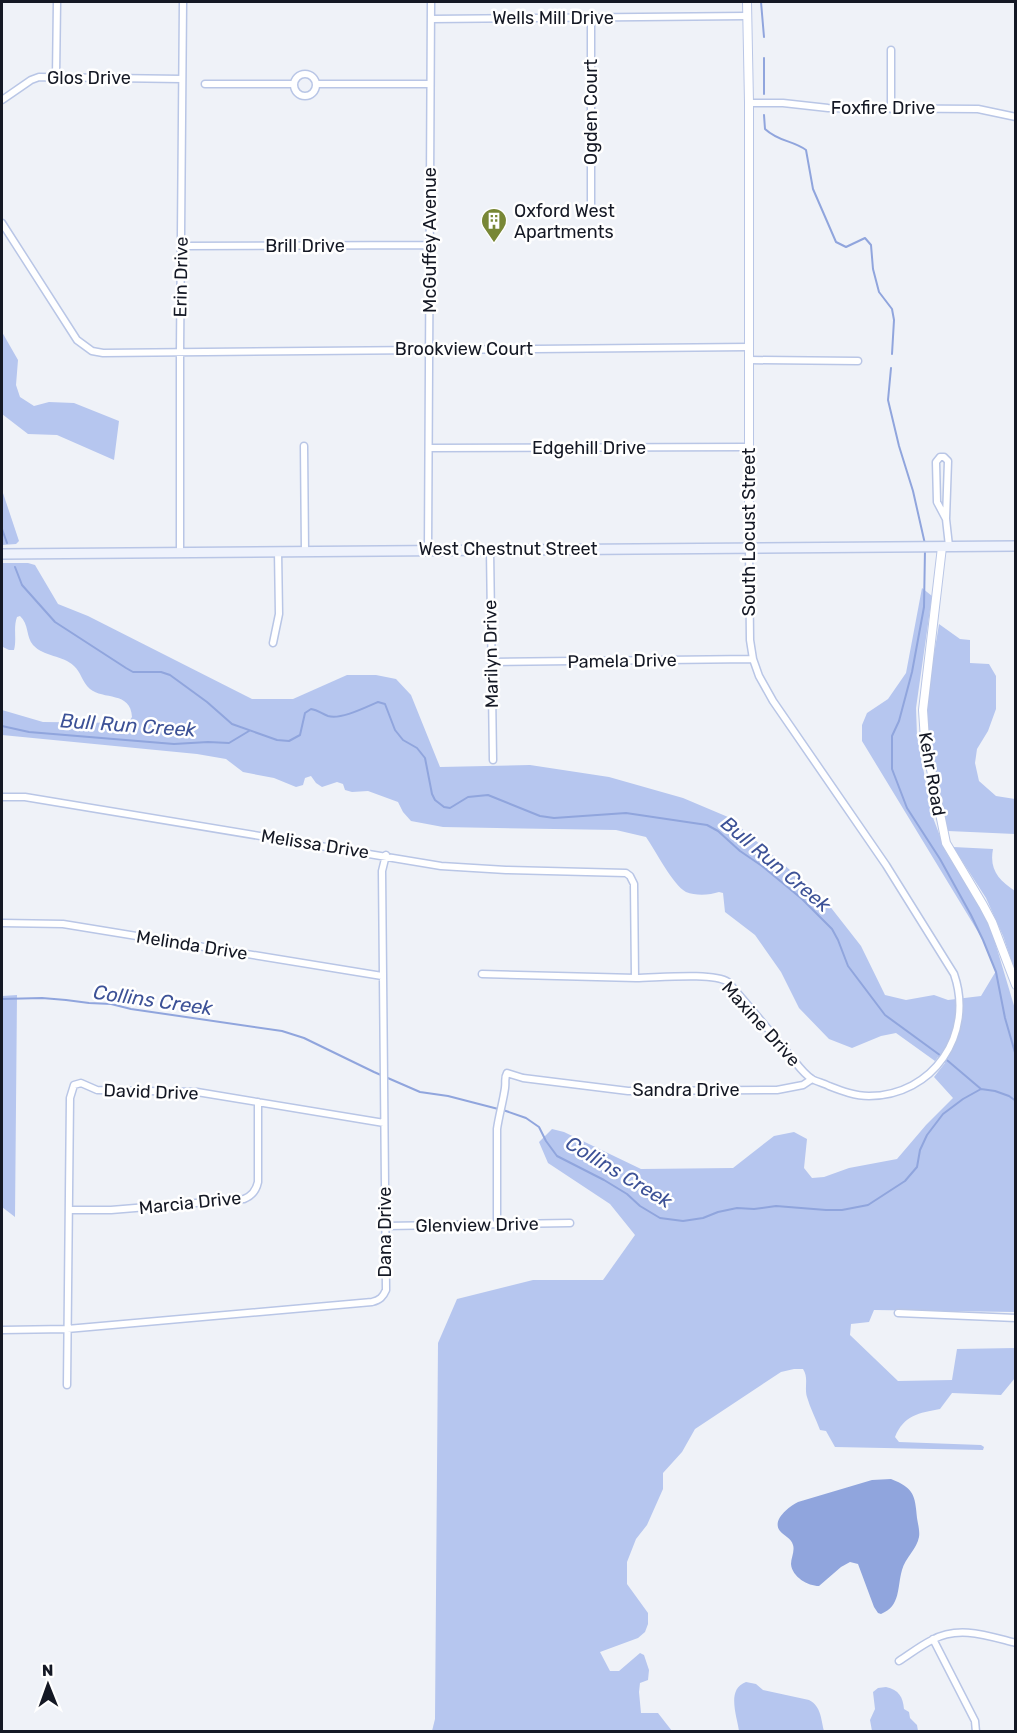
<svg xmlns="http://www.w3.org/2000/svg" width="1017" height="1733" viewBox="0 0 1017 1733" font-family="Rubik,sans-serif">
<style>
.green{fill:#b6c6ef}
.water{fill:#90a5dd}
.lines{fill:none;stroke-linecap:round;stroke-linejoin:round}
.stream{stroke:#90a5dd;stroke-width:2}
.minor-casing{stroke:#b9c6e6;stroke-width:9}
.tertiary-casing{stroke:#b9c6e6;stroke-width:10}
.secondary-casing{stroke:#b9c6e6;stroke-width:12}
.minor{stroke:#fff;stroke-width:6}
.tertiary{stroke:#fff;stroke-width:8}
.secondary{stroke:#eef2fc;stroke-width:9}
.labels{text-anchor:middle;stroke-width:5;stroke-linejoin:round;paint-order:stroke}
.street-label{font-size:18px;fill:#141824;stroke:#fff}
.poi-label{font-size:18px;fill:#141824;stroke:#fff;text-anchor:start}
.water-label{font-size:20px;font-style:italic;fill:#3d5297;stroke:#fff}
</style>
<rect width="100%" height="100%" fill="#eff2f8"/>
<path class="green" d="M2,332l16,28 -2,25 4,12 14,9 15,-4 25,1 45,18 -5,39 -57,-25 -29,-1 -26,-20z
M2,490l17,51 -3,3 -14,1z
M2,563h26l7,2 23,39 30,12 164,83h41l54,-24h29l20,4 15,16 29,72 90,-2 79,12 74,21 45,19 97,83 36,46 24,49 21,5 28,-5 14,5 33,-4 15,-25 -13,-31 -121,-199v-16l5,-12 21,-14 18,-26 16,-85 10,8 -16,112 1,28 15,79 14,37 32,51 14,29 23,77v303l-141,-2 -5,12 -18,2 -1,11 48,46 54,-1 5,-31 58,-1v30l-14,17 -49,-2 -12,16c-21,4 -36,6 -45,28l4,5 82,3 3,2 -1,3 -148,-3 -9,-16 -6,-1c-4,-11 -10,-22 -13,-33 -3,-10 2,-19 -4,-28h-9l-13,3 -86,57 -13,23 -19,21v16l-16,36 -11,14 -9,23v22l21,29v11l-3,8 -7,6 -38,14 10,19h9l21,-18 4,2 5,15 -1,10 -8,3 -1,9 2,21h17l14,18h-240l3,-12 3,-376 19,-44 76,-19h70l32,-45 -25,-31 -62,-41 -9,-21 13,-13 12,3 77,37 92,-1 41,-32 20,-4 13,7 -3,29 8,10 12,-1 25,-9 48,-9 29,-34 27,-27 -19,-21 11,-14 -7,-6 -3,4 -39,-28 -15,3 -29,12 -23,-9 -30,-31 -18,-36 -26,-37 -30,-23 -2,-19 -4,-1c-9,3 -23,4 -33,0 -13,-7 -31,-42 -40,-55l-30,-7 -173,-3 -32,-6 -8,-9 -5,-10 -30,-11 -16,1 -7,-2 -2,-6 -6,-2 -15,5 -6,-4 -5,-7 -6,2 -2,7 -7,2 -22,-9 -31,-6 -17,-13 -29,-5 -195,-19v-25l41,12 85,1 4,-6c-1,-26 -29,-17 -42,-28 -8,-7 -9,-17 -16,-23 -11,-11 -30,-9 -41,-21 -7,-8 -4,-21 -13,-29l-3,1c-4,11 0,22 -3,33h-5l-6,-3z
M939,624l21,15 10,1v23l19,1 7,12v33l-8,22 -11,18 -2,14 4,18 17,15 19,3v35l-67,-3c-8,-35 -21,-74 -21,-110 0,-32 7,-65 12,-97z
M953,847l40,2c-4,21 6,31 22,42v80l-12,-35 -17,-38z
M17,995l-2,222 -13,-10v-211z
M746,1682l10,2 7,6 46,10c12,6 12,19 15,31h-85c-2,-15 -13,-42 7,-49z
M886,1687c13,3 17,10 18,22l5,3 1,6 7,7 1,6h-46l-2,-11 5,-11 -2,-17 5,-4z"/>
<path class="water" d="M891,1479c23,9 24,16 26,39 1,6 3,14 2,19 -2,12 -14,21 -17,33 -5,17 -1,36 -21,44l-3,-1 -4,-6 -16,-43 -8,-2 -9,5 -22,19c-11,0 -27,-9 -28,-22 0,-6 4,-13 2,-19 -2,-7 -9,-9 -13,-14 -9,-11 10,-25 18,-29l74,-22z"/>
<g class="lines">
<path class="stream" d="M761,2l3,35
M764,58v36
M764,115l1,14c14,13 27,11 41,21l7,39 23,53 10,5 19,-9 6,7 2,24 6,23 13,17 2,11 -2,34
M891,368l-3,32 11,46 14,45 12,53
M2,529l5,14
M925,549l-1,58 -12,65 -13,49 -7,15v33l15,39 33,51 31,56 12,25 13,32 9,46 11,38
M15,567l7,18 33,37 71,46 7,4h28l9,3 37,27 25,22 45,16 12,1 11,-6 5,-22 6,-4c7,1 11,5 17,7 13,4 38,-9 50,-14l7,2 10,26 8,10 14,8 8,10 7,36 3,6 9,7 6,1 18,-11 20,-2 52,21 14,2 72,-5 81,12 11,6 22,20 22,15 40,33 30,30 6,11 10,26 37,49 63,46 33,28
M2,726l27,6 145,12 34,-2 21,1 20,-12
M2,999l40,-1 24,2 23,3 22,1 20,5 151,22 22,7 70,34 46,20 28,4 58,15 20,7 13,9 7,14 11,15 47,24 23,14 13,12 20,12 23,3 20,-3 15,-6 19,-4 17,1 22,-3 50,4h16l26,-5 37,-24 12,-14 3,-17 7,-15 16,-21 20,-15 18,-10 14,2 14,5 7,5"/>
<defs>
<path id="minor" d="M591,17v190
M431,19l316,-3
M891,50v59
M294 85a11 11 0 1 1 22 0a11 11 0 1 1-22 0Z
M56,77l1,-75
M205,84h89
M317,84h113
M2,100l29,-20 8,-3 143,2
M749,103h34l45,5 150,1 38,8
M2,223l75,117 15,11 11,2 646,-6
M181,246l249,-1
M749,360l109,1
M304,446l1,105
M429,448l320,-1
M946,519l-9,-17 -1,-40 4,-5h4l4,4 -2,58 3,27
M490,549l3,211
M428,550l3,-548
M180,552v-200l3,-350
M273,643l6,-29 -1,-63
M491,662l262,-3
M2,797h23l416,69 65,4 120,3 4,3 4,8 1,94
M2,923l61,1 319,52
M482,974c51,1 102,3 154,4 20,0 77,-6 92,4 20,23 40,47 59,70 8,9 16,22 25,27 5,3 12,4 17,7 13,5 26,10 40,10 64,0 106,-62 85,-122l-68,-109 -113,-164 -14,-25 -6,-17 -3,-19 -1,-93
M69,1210h42l133,-11c8,-3 12,-8 14,-17v-80
M497,1224v-95c2,-14 6,-27 8,-41 1,-7 -1,-10 2,-15l16,5 105,13 149,-1 26,-5 9,-6
M385,1226l185,-3
M898,1313l118,5
M2,1330l65,-1 305,-27c8,-2 11,-5 14,-12l-4,-419 4,-16
M67,1385l3,-287 4,-13 7,-2 16,7 100,2 187,31
M933,1639l42,82 1,11
M899,1661c11,-7 21,-15 33,-21 27,-15 56,-4 84,3"/>
<path id="tertiary" d="M747,2l2,101v444
M942,547l-19,163 2,30 21,103 37,62 9,17 24,63"/>
<path id="secondary" d="M2,554l1014,-8"/>
</defs>
<use href="#minor" class="minor-casing"/>
<use href="#tertiary" class="tertiary-casing"/>
<use href="#secondary" class="secondary-casing"/>
<use href="#minor" class="minor"/>
<use href="#tertiary" class="tertiary"/>
<use href="#secondary" class="secondary"/>
</g>
<defs>
<symbol id="building-pin" viewBox="-11 -11 22 30"><path d="M0 17L-7.5 6A9.5 9.5 0 1 1 7.5 6Z" fill="#788736" stroke="#fff"/><path d="M-4-6H4V6H1V3H-1V6H-4ZM-2.5-4.3h1.7v1.8h-1.7ZM.8-4.3h1.7v1.8H.8ZM-2.5-1h1.7V.8h-1.7ZM.8-1h1.7V.8H.8Z" fill="#fff"/></symbol>
</defs>
<g fill-rule="evenodd">
<use href="#building-pin" x="479" y="206" width="30" height="40"/>
</g>
<g class="labels">
<g class="street-label">
<text x="553" y="24">Wells Mill Drive</text>
<text x="89" y="84">Glos Drive</text>
<text x="883" y="114">Foxfire Drive</text>
<text transform="translate(591 112) rotate(-90)" y="6">Ogden Court</text>
<text transform="translate(430 240) rotate(-90)" y="6">McGuffey Avenue</text>
<text x="305" y="252">Brill Drive</text>
<text transform="translate(181 277) rotate(-89)" y="6">Erin Drive</text>
<text x="464" y="355">Brookview Court</text>
<text x="589" y="454">Edgehill Drive</text>
<text transform="translate(749 532) rotate(-90)" y="6">South Locust Street</text>
<text x="508" y="555">West Chestnut Street</text>
<text transform="translate(491 654) rotate(-91)" y="6">Marilyn Drive</text>
<text transform="translate(622 661) rotate(-1)" y="6">Pamela Drive</text>
<text transform="translate(932 774) rotate(80)" y="6">Kehr Road</text>
<text transform="translate(315 844) rotate(9)" y="6">Melissa Drive</text>
<text transform="translate(192 945) rotate(9)" y="6">Melinda Drive</text>
<text transform="translate(761 1024) rotate(48)" y="6">Maxine Drive</text>
<text x="686" y="1096">Sandra Drive</text>
<text transform="translate(151 1092) rotate(2)" y="6">David Drive</text>
<text transform="translate(190 1203) rotate(-6)" y="6">Marcia Drive</text>
<text transform="translate(477 1225) rotate(-1)" y="6">Glenview Drive</text>
<text transform="translate(385 1232) rotate(-90)" y="6">Dana Drive</text>
</g>
<g class="poi-label">
<text x="514" y="217">Oxford West<tspan x="514" dy="21">Apartments</tspan></text>
</g>
<g class="water-label">
<text transform="translate(128 725) rotate(4)" y="7">Bull Run Creek</text>
<text transform="translate(776 864) rotate(40)" y="7">Bull Run Creek</text>
<text transform="translate(153 1000) rotate(8)" y="7">Collins Creek</text>
<text transform="translate(619 1172) rotate(31)" y="7">Collins Creek</text>
</g>
</g>
<rect width="1017" height="1733" fill="none" stroke="#141824" stroke-width="6"/>
<g transform="translate(48 1685) rotate(359)" stroke="#ffffff" stroke-width="4.5" paint-order="stroke">
<path d="M0-4.5L10 22L0 15L-10 22Z" fill="#141824"/>
<text y="-9" font-size="16" font-weight="bold" text-anchor="middle" fill="#141824">N</text>
</g>
</svg>
